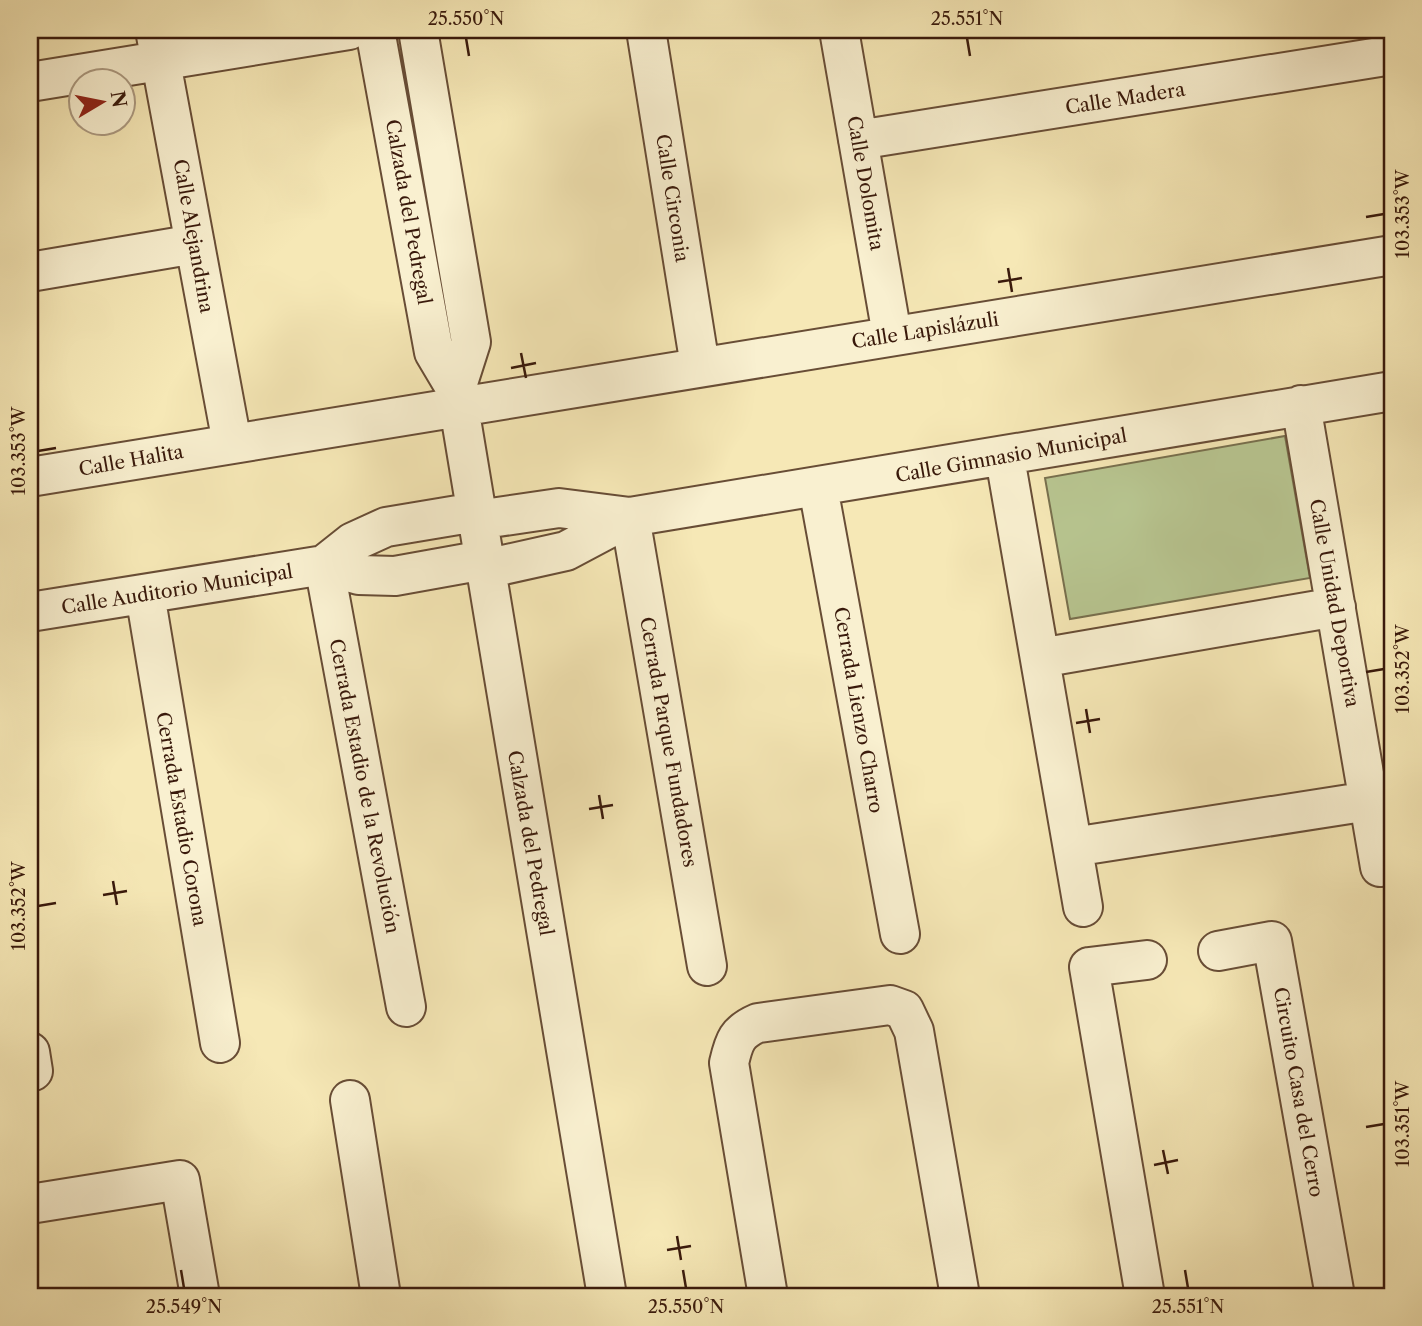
<svg xmlns="http://www.w3.org/2000/svg" width="1422" height="1326" viewBox="0 0 1422 1326" font-family="'Libre Caslon Text',serif">
<style>
.green{fill:#b8c691;stroke:#78704e;stroke-width:2}
.lines{fill:none;stroke-linecap:round;stroke-linejoin:round}
.minor-casing{stroke:#684d36;stroke-width:42}
.minor{stroke:#f9f0d0;stroke-width:38}
.ticks{fill:none;stroke:#39190b;stroke-width:2.5}
.labels{text-anchor:middle;stroke-width:5;stroke-linejoin:round;paint-order:stroke}
.street-label{font-size:19px;fill:#39190b;stroke:#f9f0d0}
.neatline{fill:none;stroke:#39190b;stroke-width:2.5}
.ticks-label{font-size:18px;text-anchor:middle;fill:#39190b}
</style>
<rect width="100%" height="100%" fill="#f6e8b6"/>
<filter id="stains"><feTurbulence type="fractalNoise" baseFrequency=".00286" numOctaves="4"/><feColorMatrix values="0 0 0 0 .2 0 0 0 0 .09 0 0 0 0 .02 0 0 0 .5 -.17"/></filter>
<radialGradient id="worn" r=".72"><stop offset=".6" stop-color="#630" stop-opacity="0"/><stop offset="1" stop-color="#630" stop-opacity=".3"/></radialGradient>
<path class="green" d="M1285,436l25,142 -240,41 -25,-141z"/>
<g class="lines">
<defs>
<path id="minor" d="M155,30l77,413
M375,30l59,322 22,37 151,907
M418,30l53,312 -15,47
M646,30l54,336
M839,30l53,305
M30,82l319,-52
M858,140l534,-85
M30,272l165,-28
M1301,405l79,462
M1005,458l78,449
M30,477l1362,-222
M818,487l82,447
M630,517l77,449
M477,520l82,-12 71,9 762,-126
M324,565l82,442
M324,565l29,-23 33,-15 90,-15
M485,569l81,-18 64,-34
M145,594l75,449
M30,612l294,-47 35,10 36,1 89,-16
M1040,658l296,-51
M1073,847l296,-46
M1218,951l54,-10 63,355
M30,1052l3,19
M350,1100l31,196
M30,1204l150,-24 20,116
M768,1296l-39,-233c5,-22 8,-31 29,-40l132,-18 14,5 10,21 46,265
M1145,1296l-56,-329 58,-7"/>
</defs>
<use href="#minor" class="minor-casing"/>
<use href="#minor" class="minor"/>
</g>
<path class="ticks" d="M466,38l3,18M967,38l3,18M1366,217l18,-3M1008,268l4,24M998,282l24,-4M521,353l5,25M511,368l25,-5M38,451l18,-3M1366,672l18,-3M1086,709l4,24M1076,723l24,-4M599,795l4,24M589,809l24,-4M113,881l4,24M103,895l24,-4M38,906l18,-3M1366,1127l18,-3M1163,1150l5,24M1154,1165l24,-5M677,1236l4,24M667,1250l24,-4M181,1270l3,18M683,1270l3,18M1185,1270l3,18"/>
<g class="labels">
<g class="street-label">
<text transform="translate(1125 98) rotate(-9)" y="7">Calle Madera</text>
<text transform="translate(866 183) rotate(80)" y="7">Calle Dolomita</text>
<text transform="translate(673 198) rotate(81)" y="7">Calle Circonia</text>
<text transform="translate(409 212) rotate(80)" y="7">Calzada del Pedregal</text>
<text transform="translate(194 236) rotate(80)" y="7">Calle Alejandrina</text>
<text transform="translate(925 330) rotate(-9)" y="7">Calle Lapislázuli</text>
<text transform="translate(1011 455) rotate(-10)" y="7">Calle Gimnasio Municipal</text>
<text transform="translate(131 460) rotate(-10)" y="7">Calle Halita</text>
<text transform="translate(177 589) rotate(-9)" y="7">Calle Auditorio Municipal</text>
<text transform="translate(1335 603) rotate(80)" y="7">Calle Unidad Deportiva</text>
<text transform="translate(859 710) rotate(80)" y="7">Cerrada Lienzo Charro</text>
<text transform="translate(669 742) rotate(80)" y="7">Cerrada Parque Fundadores</text>
<text transform="translate(365 786) rotate(79)" y="7">Cerrada Estadio de la Revolución</text>
<text transform="translate(182 819) rotate(80)" y="7">Cerrada Estadio Corona</text>
<text transform="translate(531 843) rotate(80)" y="7">Calzada del Pedregal</text>
<text transform="translate(1299 1092) rotate(80)" y="7">Circuito Casa del Cerro</text>
</g>
</g>
<rect width="1422" height="1326" fill="none" stroke="#f6e8b6" stroke-width="77"/>
<g transform="translate(102 102) rotate(80)"><circle r="33" fill="#f9f0d0" stroke="#ac9a81" stroke-width="2"/>
<path d="M0-5L12 26L0 18L-12 26Z" fill="#8f2418"/>
<text y="-10" font-size="19" font-weight="bold" text-anchor="middle" fill="#39190b">N</text>
</g>
<rect x="38" y="38" width="1346" height="1250" class="neatline"/>
<g class="ticks-label">
<text x="466" y="25">25.550°N</text>
<text x="967" y="25">25.551°N</text>
<text transform="translate(1403 214) rotate(-90)" y="6">103.353°W</text>
<text transform="translate(19 451) rotate(-90)" y="6">103.353°W</text>
<text transform="translate(1403 669) rotate(-90)" y="6">103.352°W</text>
<text transform="translate(19 906) rotate(-90)" y="6">103.352°W</text>
<text transform="translate(1403 1124) rotate(-90)" y="6">103.351°W</text>
<text x="184" y="1313">25.549°N</text>
<text x="686" y="1313">25.550°N</text>
<text x="1188" y="1313">25.551°N</text>
</g>
<rect width="100%" height="100%" filter="url(#stains)"/>
<rect width="100%" height="100%" fill="url(#worn)"/>
</svg>
